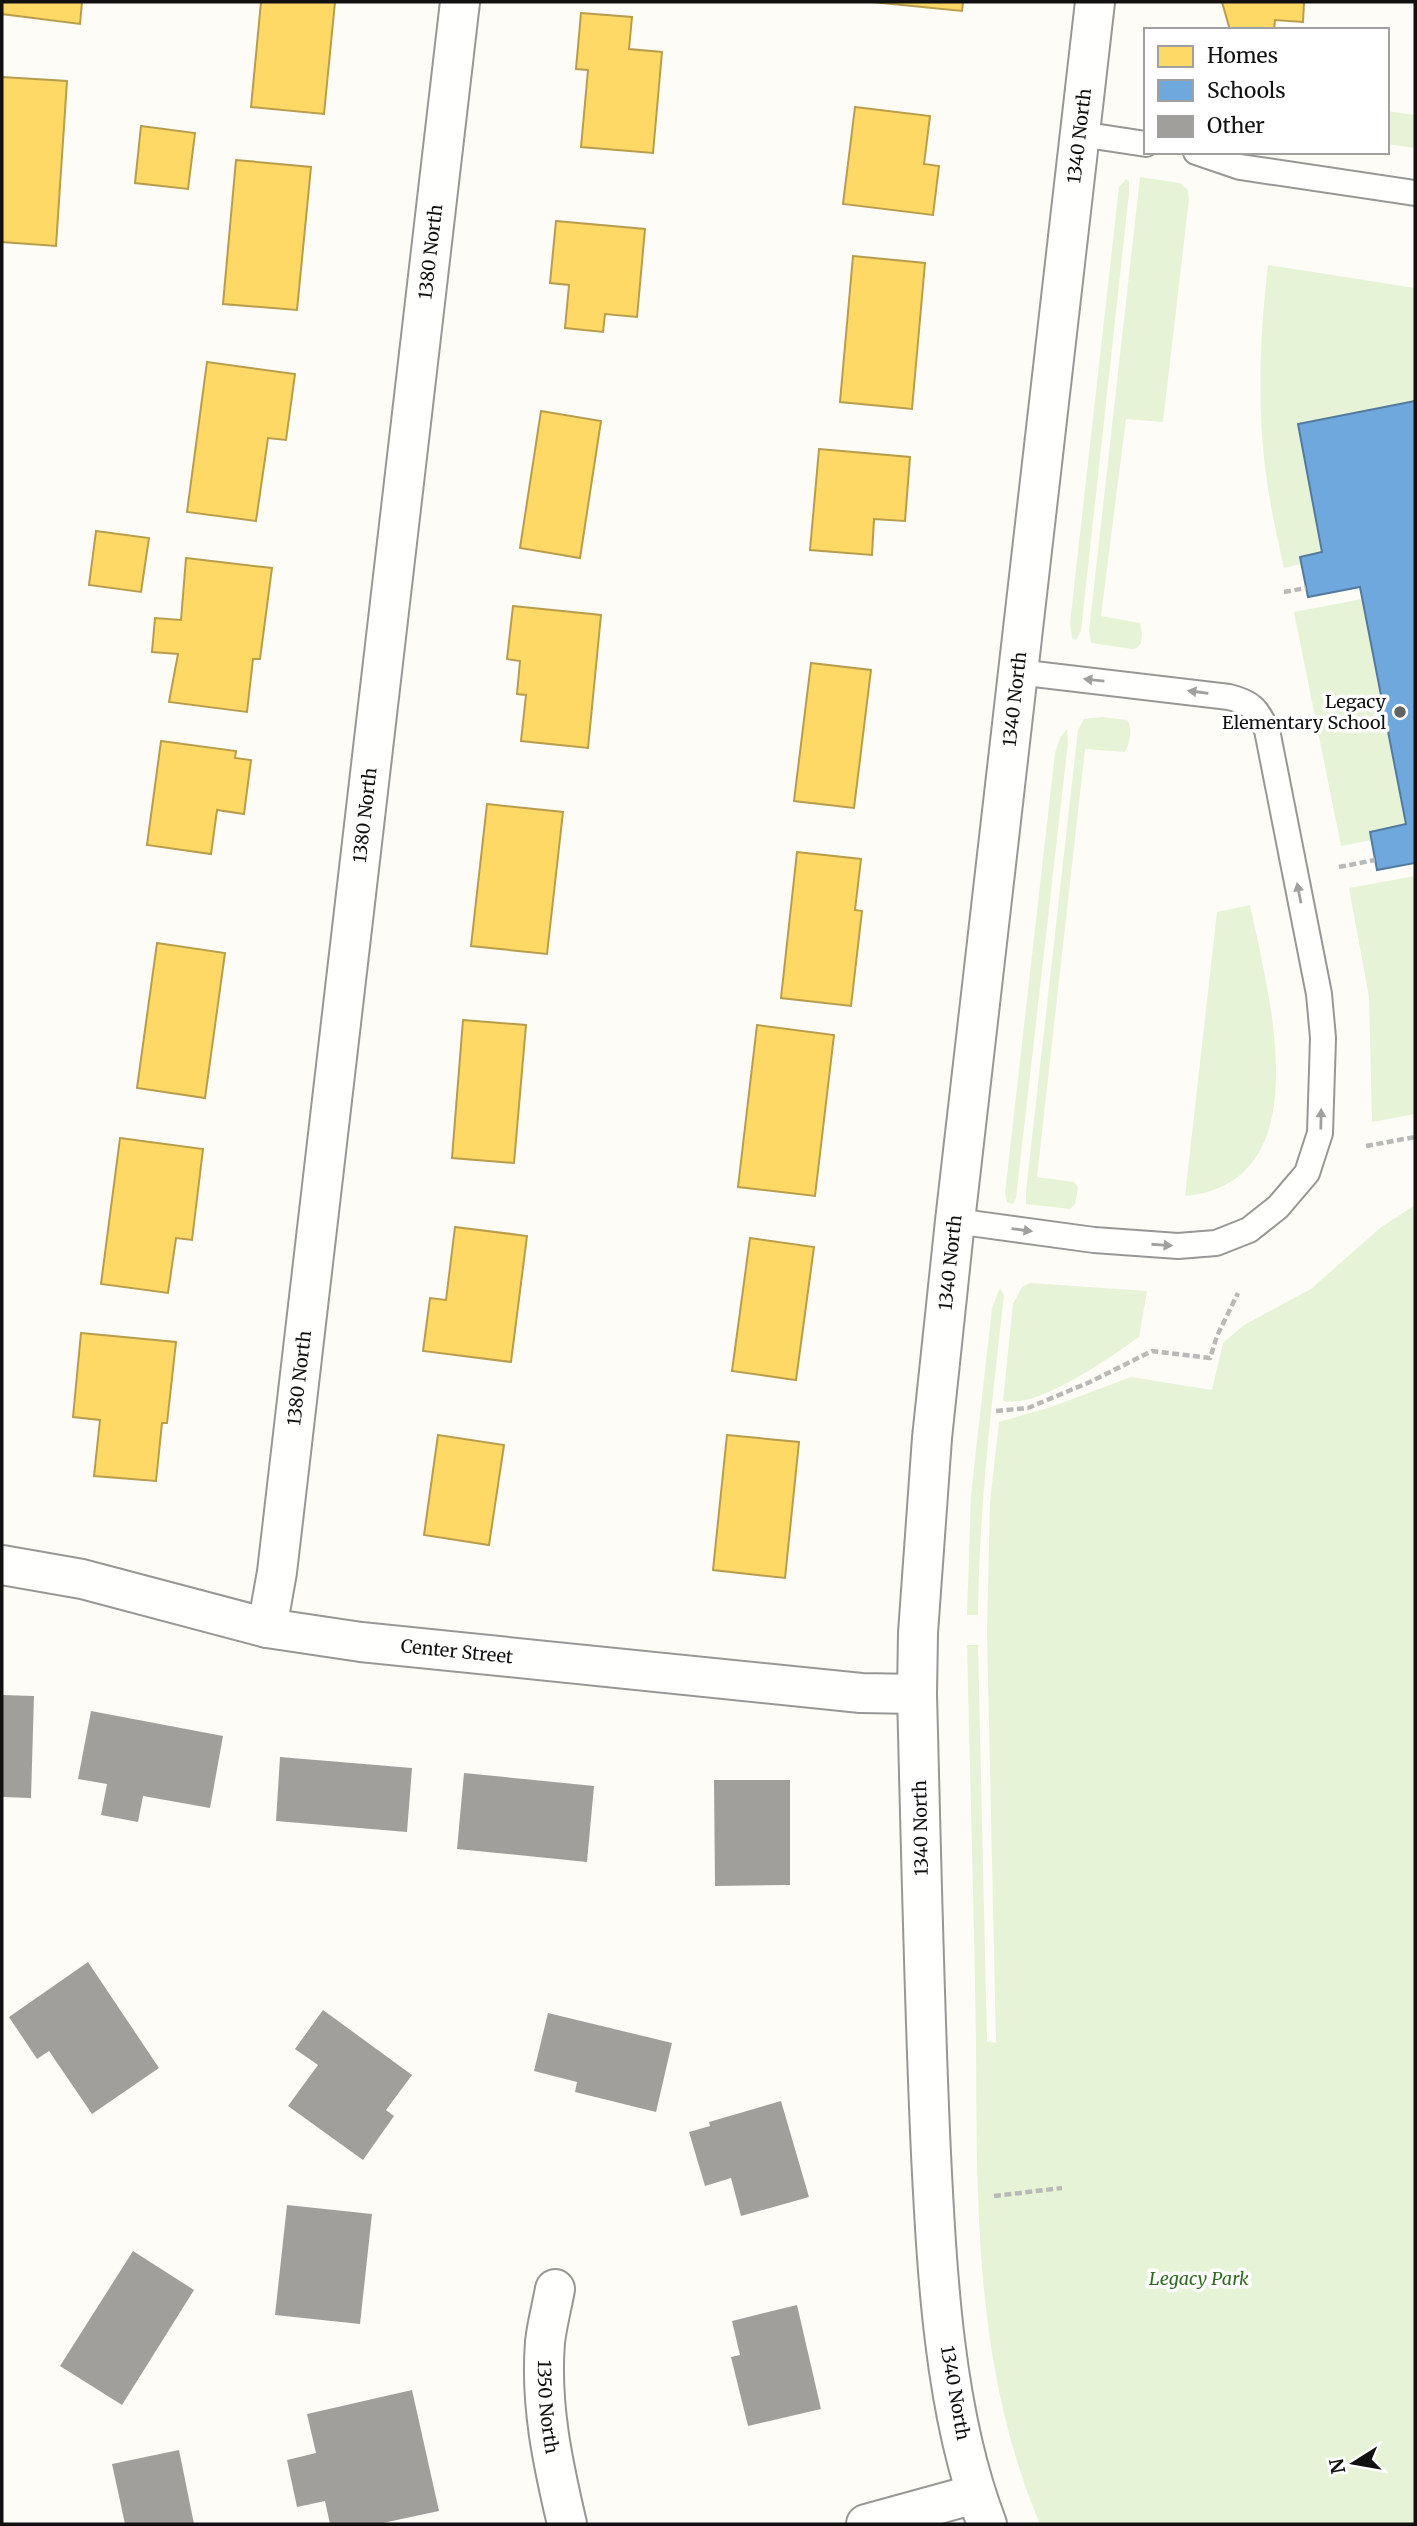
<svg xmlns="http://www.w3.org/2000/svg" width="1417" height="2526" viewBox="0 0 1417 2526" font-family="Merriweather,serif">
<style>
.green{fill:#e7f3d7}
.homes{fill:#ffd966;stroke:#b89d4c;stroke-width:2}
.schools{fill:#6fa8dc;stroke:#537b9f;stroke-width:2}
.building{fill:#a19f9c}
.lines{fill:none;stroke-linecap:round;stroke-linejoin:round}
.service-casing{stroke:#979795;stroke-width:28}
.minor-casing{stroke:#979795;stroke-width:42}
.tertiary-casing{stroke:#979795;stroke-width:42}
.path{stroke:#b9b9b8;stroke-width:4.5;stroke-dasharray:7 3.5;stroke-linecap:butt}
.service{stroke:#fffffe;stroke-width:24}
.minor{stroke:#fffffe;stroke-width:38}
.tertiary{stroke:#fffffe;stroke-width:38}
.oneway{fill:#a0a09f}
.poi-dot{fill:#646362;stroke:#fff;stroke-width:2.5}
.labels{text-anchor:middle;stroke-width:7;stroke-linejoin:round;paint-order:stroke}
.street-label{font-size:18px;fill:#111;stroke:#fff}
.poi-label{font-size:18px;fill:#111;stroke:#fff;text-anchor:end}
.park-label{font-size:18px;font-style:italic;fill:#2f6b1f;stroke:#fff}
</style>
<rect width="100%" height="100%" fill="#fdfcf7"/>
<path class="green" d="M1387,111l28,4v33l-28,-4z
M1140,177l40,6 8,7 1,9 -26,223 -37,-3 -25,197 39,7 2,11 -1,9 -4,5 -5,1 -41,-6 -2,-12z
M1126,179l3,2v12l-48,438 -5,9 -4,-2 -2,-15 49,-436z
M1268,265l147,23v113l-117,23 24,128 -22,5 1,7 -17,4c-5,-23 -10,-45 -14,-68 -14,-78 -11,-157 -2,-235z
M1362,599l44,225 -36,8 1,8 -30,6 -47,-234z
M1102,717l25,3c6,7 3,24 -2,32l-40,-3 -48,428 37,5 4,5 -3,17 -5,5 -44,-5v-13l52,-461 6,-11z
M1067,729l1,13 -52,456 -3,6 -6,-2 -2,-9 50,-440 6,-17z
M1415,876v238l-43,8 -3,-125 -20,-109z
M1250,905c18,87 73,278 -65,291l32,-284z
M1415,1205v1319h-375c-66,-156 -63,-317 -64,-483 -2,-132 -6,-264 -9,-396h11l9,396 9,2 -9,-411 3,-130 9,-80 52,-15 80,-30 81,13 11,-47 21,-18 67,-36 69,-61z
M1030,1283l117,8 -8,46c-28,20 -101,72 -136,64l10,-97 9,-17z
M1000,1288l4,7c-12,107 -25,212 -26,320h-11l4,-120 21,-187z"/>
<path class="homes" d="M2,2h80l-2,22 -78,-10z
M261,2h74l-11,112 -73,-7z
M872,2h91l-1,9z
M1222,2h82l-1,20 -28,-2 -1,10h-44z
M581,13l51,4 -3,32 33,3 -9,101 -72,-6 7,-77 -12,-1z
M2,77l65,4 -11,165 -54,-4z
M855,107l75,9 -6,48 15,2 -6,49 -90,-11z
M141,126l54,7 -7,56 -53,-6z
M236,160l75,7 -14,143 -74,-6z
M556,221l89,8 -8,88 -32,-3 -2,18 -38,-4 4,-43 -19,-2z
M853,256l72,7 -13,146 -72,-7z
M207,362l88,12 -9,66 -18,-2 -12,83 -69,-9z
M541,411l60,10 -21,137 -60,-10z
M819,449l91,8 -5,64 -31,-2 -2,36 -62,-5z
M96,531l53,7 -8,54 -52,-7z
M186,558l86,10 -12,91h-7l-6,53 -78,-10 9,-48 -26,-2 3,-34 26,2z
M513,606l88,9 -13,133 -67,-7 5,-46 -9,-1 3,-33 -13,-2z
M811,663l60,7 -17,138 -60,-7z
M161,741l75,10 -1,7 16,2 -7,54 -27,-4 -6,44 -64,-9z
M487,804l76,8 -16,142 -76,-8z
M797,852l64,7 -6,51 7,1 -11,95 -70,-8z
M157,943l68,10 -20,145 -68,-10z
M463,1020l63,5 -12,138 -62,-5z
M757,1025l77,10 -19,161 -77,-9z
M120,1138l83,11 -11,91 -16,-2 -8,55 -67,-9z
M455,1227l72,9 -16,126 -88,-11 7,-53 16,2z
M750,1238l64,9 -18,133 -64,-9z
M81,1333l95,9 -9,81h-5l-6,58 -62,-5 6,-56 -27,-3z
M438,1435l66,10 -15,100 -65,-10z
M727,1435l72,7 -14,136 -72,-8z"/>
<path class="schools" d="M1415,401v462l-38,7 -7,-38 36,-8 -46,-237 -52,10 -8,-40 22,-5 -24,-128z"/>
<path class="building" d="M2,1695l32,1 -3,102 -29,-1z
M91,1711l132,25 -13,72 -67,-12 -5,26 -37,-7 6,-31 -29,-5z
M280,1757l132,11 -5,64 -131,-11z
M464,1773l130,13 -7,76 -130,-13z
M714,1780h76v105l-75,1z
M88,1962l71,106 -67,46 -43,-63 -12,8 -28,-42z
M323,2010l89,65 -26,35 8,6 -31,44 -75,-54 30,-41 -23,-16z
M548,2013l124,30 -16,69 -81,-20 2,-10 -43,-11z
M781,2101l28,96 -68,19 -10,-38 -26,8 -16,-54 21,-6 -1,-4z
M287,2205l85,9 -12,110 -85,-9z
M133,2251l61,39 -72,115 -62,-39z
M797,2305l24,104 -73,17 -17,-69 9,-2 -8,-34z
M412,2390l27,121 -61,13h-48l-5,-23 -28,6 -10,-47 29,-7 -9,-39z
M179,2450l15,74h-69l-13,-60z"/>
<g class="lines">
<defs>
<path id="service" d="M1080,134l66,10
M1196,152l44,15 175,26
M955,1221l139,19 84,6 38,-3 33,-13 29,-23 29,-34 13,-40 3,-95 -4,-44 -52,-264c-11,-21 -14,-27 -38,-33l-212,-25"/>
<g id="minor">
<path id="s1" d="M2,1565l80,14 185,49 94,14 500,51 56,1"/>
<path id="s2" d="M267,1628l10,-56 183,-1570"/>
<path id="s3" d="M555,2289c-3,17 -8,35 -10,53 -5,63 8,122 22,182"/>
<path d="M866,2524l109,-30"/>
</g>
<g id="tertiary">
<path id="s4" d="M987,2524c-43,-111 -50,-251 -56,-370 -7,-153 -10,-307 -14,-460l1,-61 14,-195 23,-217 140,-1219"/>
</g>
</defs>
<use href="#service" class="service-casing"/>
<use href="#minor" class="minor-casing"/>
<use href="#tertiary" class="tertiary-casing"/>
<path class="path" d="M1284,592l22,-4
M1339,867l36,-7
M1366,1146l49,-9
M996,1411l32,-3 62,-26 62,-31 58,7 7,-22 21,-43
M994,2196l68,-8"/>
<use href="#service" class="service"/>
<use href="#minor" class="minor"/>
<use href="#tertiary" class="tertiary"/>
</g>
<defs><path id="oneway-solid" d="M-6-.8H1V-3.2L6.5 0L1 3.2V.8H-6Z" transform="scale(1.75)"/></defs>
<g class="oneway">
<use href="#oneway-solid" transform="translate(1094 680) rotate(-174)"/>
<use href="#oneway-solid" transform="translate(1198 692) rotate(-172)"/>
<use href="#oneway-solid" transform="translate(1299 893) rotate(-101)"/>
<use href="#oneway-solid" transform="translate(1321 1119) rotate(-89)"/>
<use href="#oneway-solid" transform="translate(1022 1230) rotate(8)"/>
<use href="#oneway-solid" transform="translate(1162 1245) rotate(4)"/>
</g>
<circle class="poi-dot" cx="1400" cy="712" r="7"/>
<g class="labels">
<g class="street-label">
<text dy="6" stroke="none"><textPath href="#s4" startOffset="2403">1340 North</textPath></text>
<text dy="6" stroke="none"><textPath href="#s2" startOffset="1386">1380 North</textPath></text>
<text dy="6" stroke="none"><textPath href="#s4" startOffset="1836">1340 North</textPath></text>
<text dy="6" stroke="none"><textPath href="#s2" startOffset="819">1380 North</textPath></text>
<text dy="6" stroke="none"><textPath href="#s4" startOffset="1269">1340 North</textPath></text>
<text dy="6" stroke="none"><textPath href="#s2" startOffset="252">1380 North</textPath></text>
<text dy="6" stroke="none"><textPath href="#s1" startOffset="464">Center Street</textPath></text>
<text transform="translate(921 1828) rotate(-91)" y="6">1340 North</text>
<text transform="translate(955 2393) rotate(80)" y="6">1340 North</text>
<text dy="6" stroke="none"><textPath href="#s3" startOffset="119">1350 North</textPath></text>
</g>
<g class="poi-label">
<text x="1386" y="708">Legacy<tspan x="1386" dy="21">Elementary School</tspan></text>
</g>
<g class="park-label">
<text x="1199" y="2285">Legacy Park</text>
</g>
</g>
<rect width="1417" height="2526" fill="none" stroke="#111111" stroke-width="7"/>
<rect x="1144" y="28" width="245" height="126" fill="#ffffff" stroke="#a0a0a0" stroke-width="2"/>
<rect x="1158" y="46" width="35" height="21" fill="#ffd966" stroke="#a0a0a0" stroke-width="2"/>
<text x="1207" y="63" font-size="21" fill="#111111">Homes</text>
<rect x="1158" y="80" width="35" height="21" fill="#6fa8dc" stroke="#a0a0a0" stroke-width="2"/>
<text x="1207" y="98" font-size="21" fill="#111111">Schools</text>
<rect x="1158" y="116" width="35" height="21" fill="#a19f9c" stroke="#a0a0a0" stroke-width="2"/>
<text x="1207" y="133" font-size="21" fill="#111111">Other</text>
<g transform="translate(1354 2463) rotate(259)" stroke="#ffffff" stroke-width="5" paint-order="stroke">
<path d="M0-5L12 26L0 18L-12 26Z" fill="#111111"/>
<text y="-10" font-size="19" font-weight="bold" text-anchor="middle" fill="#111111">N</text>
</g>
</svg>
